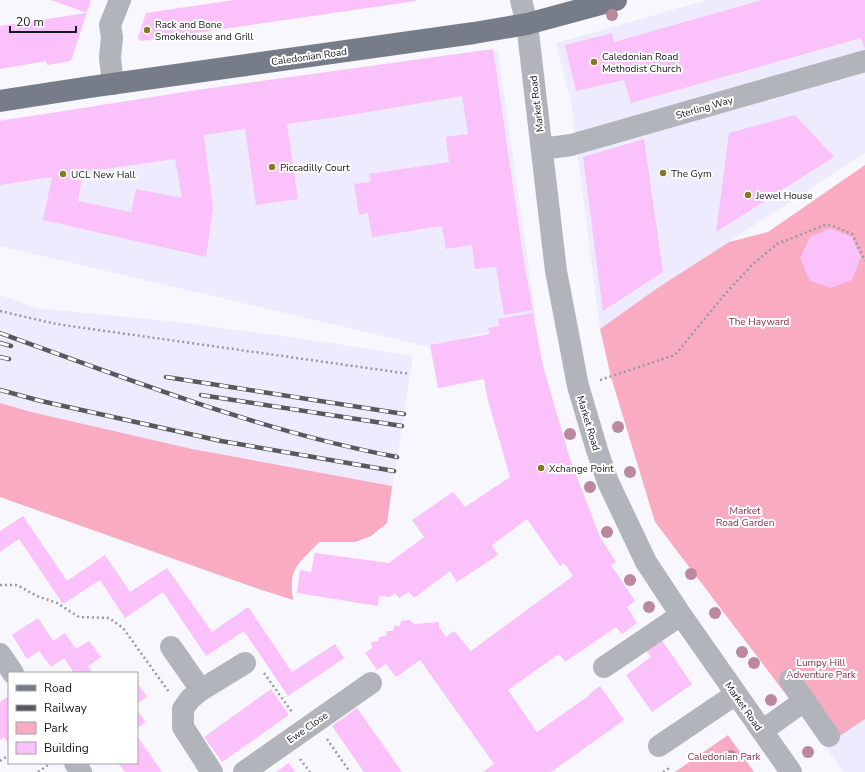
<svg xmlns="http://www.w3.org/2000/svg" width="865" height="772" viewBox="0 0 865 772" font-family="'Nunito Sans',sans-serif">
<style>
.built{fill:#eeebfe}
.green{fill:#f8abc1}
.forest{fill:#f9a9c1}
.building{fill:#fbc1fa;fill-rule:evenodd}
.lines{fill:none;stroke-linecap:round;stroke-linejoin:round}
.path{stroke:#9a999f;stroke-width:2.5;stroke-dasharray:2 3;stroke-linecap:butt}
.minor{stroke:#b1b5bb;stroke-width:22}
.major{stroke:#767d88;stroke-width:22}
.rail-casing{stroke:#59585e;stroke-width:4.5}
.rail{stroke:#fff;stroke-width:3;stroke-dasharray:9;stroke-linecap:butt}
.tree{fill:#bb889e}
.poi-dot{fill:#887a20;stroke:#fff;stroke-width:1.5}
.labels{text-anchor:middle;stroke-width:4;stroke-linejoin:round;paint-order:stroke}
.poi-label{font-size:10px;fill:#18171d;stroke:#fff;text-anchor:start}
.street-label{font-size:10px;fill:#18171d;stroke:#fff}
.park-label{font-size:10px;fill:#892e50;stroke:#fff}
</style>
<rect width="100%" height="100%" fill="#f8f7fd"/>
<path class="built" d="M707,0h158v153l-209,136 -56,40 -29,-227 -15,-59z
M498,50l38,270 -107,27 -429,-101v-127l34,-3z
M0,295l37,13 141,14 127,17 108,17 -26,167 -16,13 -16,6h-36l-24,26 -3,9 -1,11 2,12 -76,-25 -217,-78z
M865,719v53h-22l-18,-26z"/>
<path class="green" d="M865,165v554l-40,27 -170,-224 -44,-145 -11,-48 56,-40 73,-47 39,-10z
M0,403l31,9 161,37 200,37 -5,37 -16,13 -16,6h-36c-20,22 -31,25 -26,58l-37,-12 -256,-91z"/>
<path class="forest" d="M728,735l26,37h-79z"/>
<path class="building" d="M51,0h40l-20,61 -24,4 -1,-4 -46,8v-43l87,-13z
M234,0h182v1l-275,40 -3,-3 8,-25z
M762,0h103v49l-4,-11 -230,65 -7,-23 -48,11 -11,-46 47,-12 2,9z
M493,49l31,213 9,48 -29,5 -8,-48 -21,2 -3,-24 -26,4 -4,-23 -70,11 -4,-24 -9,2 -5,-31 17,-2 -2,-8 80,-12 -3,-25 22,-3 -6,-38 -111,19 -64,9 11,75 -42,6 -11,-76 -41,6 9,74 -7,48 -163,-37 9,-43 -52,8v-64l197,-31zM175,159l7,39 -46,-9 -5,23 -53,-11 5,-29z
M795,115l39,42 -118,75 13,-99z
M644,139l19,133 -60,39 -20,-154z
M830,228l22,9 9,20 -9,23 -21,8 -21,-7 -10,-23 10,-21z
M533,313l10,53 27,93 30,78 16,25 -5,3 24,36 -8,6 10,16 -15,11 -6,-7 -51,35 -6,-8 -51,36 29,42 53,-37 -1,-1 11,-8 24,34 -73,52h-68l11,-8 -74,-104 -24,17 -10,-13 -9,6 -12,-17 7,-5 -1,-6 7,-1 1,-4 7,-1 1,-5h6l1,-5h6l1,-5 9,-1 4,4 25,-2v5l7,10 8,-6 17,20 102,-75 -9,-13 -4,3 -33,-47 -35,26 6,10 -41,27 -7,-11 -36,27 -5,-6 -10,6 -4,-5 -5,4 -11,-1 -1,10 -81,-13 3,-23 11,2 4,-19 74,10 35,-26 -12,-17 41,-28 12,15 45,-30 -23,-80 -3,-18 -46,9 -8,-43 59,-11 -1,-6 11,-2 -1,-7z
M23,516l44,65 38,-26 25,37 37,-24 45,64 36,-25 44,65 43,-28 9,14 -56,38 -44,-65 -38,25 -43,-64 -38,26 -25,-38 -37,24 -44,-65 -19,13v-21z
M38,618l15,23 12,-8 11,16 13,-8 12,16 -13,9 4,7h-18l-10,-15 -13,9 -12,-16 -12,8 -15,-24z
M661,639l31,45 -40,28 -26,-37 25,-18 -5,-7z
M137,682l10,15 -10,7z
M271,689l18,26 -67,47 -18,-25z
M9,696v47l-1,1 -4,-7 -4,3v-38z
M357,708l45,64h-38l-32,-46z
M137,710l9,12 -9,6z
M137,736l25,36h-37l-7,-9h19z
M289,763l6,9h-19z"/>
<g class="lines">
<path class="path" d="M0,311l56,13 354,50
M600,380l75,-25 50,-61 28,-30 24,-20 48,-19h6l21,9 13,27
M0,585h17l20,11 20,7 22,14 30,1 14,10 46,64
M264,673l28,39
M327,739l23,33
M300,759l10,13
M0,761l9,-6
M38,772l13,-9
M663,772l5,-3 -1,-4"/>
<path class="minor" d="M521,0l6,24 29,247 22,115 19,64 11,32 38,80 35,53 110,157
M113,84l-3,-26 2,-21 -2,-12 10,-25
M542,149l29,-4 294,-84
M171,647l30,43
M0,654l13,19
M604,667l77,-52
M790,680l39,56
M762,731l42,-30
M659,746l77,-52
M75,763l6,9
M212,772l-29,-45v-18l7,-10 11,-9 44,-27
M244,772l127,-89"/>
<path class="major" d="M0,101l90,-14 384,-54 53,-9 89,-24"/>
<defs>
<path id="rail" d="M0,333c131,47 260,98 397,124
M0,343l11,3
M0,357l9,2
M166,377l238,37
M0,390l41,11 180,40 173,30
M201,395l201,31"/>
</defs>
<use href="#rail" class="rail-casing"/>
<use href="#rail" class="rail"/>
</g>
<g class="tree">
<circle cx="612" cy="15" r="6"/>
<circle cx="618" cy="427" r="6"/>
<circle cx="570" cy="434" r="6"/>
<circle cx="630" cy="472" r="6"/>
<circle cx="590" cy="487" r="6"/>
<circle cx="607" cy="532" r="6"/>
<circle cx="691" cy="574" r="6"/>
<circle cx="630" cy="580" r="6"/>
<circle cx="649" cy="607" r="6"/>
<circle cx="715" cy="613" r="6"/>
<circle cx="742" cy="652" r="6"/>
<circle cx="754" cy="663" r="6"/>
<circle cx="771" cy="700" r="6"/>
<circle cx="808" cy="752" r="6"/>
<circle cx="731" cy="756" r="6"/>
</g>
<g class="poi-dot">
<circle cx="147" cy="30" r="4"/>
<circle cx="594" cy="62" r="4"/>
<circle cx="272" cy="167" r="4"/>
<circle cx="663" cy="173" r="4"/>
<circle cx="63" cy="174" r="4"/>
<circle cx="748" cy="195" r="4"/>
<circle cx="541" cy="468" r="4"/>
</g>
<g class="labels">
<g class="poi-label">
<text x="155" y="28">Rack and Bone<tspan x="155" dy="12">Smokehouse and Grill</tspan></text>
<text x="602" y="60">Caledonian Road<tspan x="602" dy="12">Methodist Church</tspan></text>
<text x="280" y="171">Piccadilly Court</text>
<text x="671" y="177">The Gym</text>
<text x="71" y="178">UCL New Hall</text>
<text x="756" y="199">Jewel House</text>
<text x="549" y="472">Xchange Point</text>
</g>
<g class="street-label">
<text transform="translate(309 56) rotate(-8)" y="4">Caledonian Road</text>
<text transform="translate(536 104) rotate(-97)" y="4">Market Road</text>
<text transform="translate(704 107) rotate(-16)" y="4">Sterling Way</text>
<text transform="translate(589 423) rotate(73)" y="4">Market Road</text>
<text transform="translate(744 706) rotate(55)" y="4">Market Road</text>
<text transform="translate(307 727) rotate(-35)" y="4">Ewe Close</text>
</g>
<g class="park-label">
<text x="759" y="325">The Hayward</text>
<text x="745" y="514">Market<tspan x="745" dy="12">Road Garden</tspan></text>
<text x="821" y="666">Lumpy Hill<tspan x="821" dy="12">Adventure Park</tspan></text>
<text x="724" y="760">Caledonian Park</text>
</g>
</g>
<rect x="8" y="672" width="130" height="92" fill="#ffffff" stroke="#a3a2a5"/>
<rect x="16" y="685" width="20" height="6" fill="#767d88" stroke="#a3a2a5"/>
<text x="44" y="692" font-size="12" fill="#18171d">Road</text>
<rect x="16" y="705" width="20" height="6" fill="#59585e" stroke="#a3a2a5"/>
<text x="44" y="712" font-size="12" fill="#18171d">Railway</text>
<rect x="16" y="722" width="20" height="12" fill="#f8abc1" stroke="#a3a2a5"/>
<text x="44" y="732" font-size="12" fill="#18171d">Park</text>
<rect x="16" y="742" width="20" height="12" fill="#fbc1fa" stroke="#a3a2a5"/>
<text x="44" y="752" font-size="12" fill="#18171d">Building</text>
<path d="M10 26v6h66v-6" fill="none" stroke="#18171d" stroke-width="2"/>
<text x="16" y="26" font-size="12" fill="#18171d" stroke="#ffffff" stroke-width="3" paint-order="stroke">20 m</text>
</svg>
